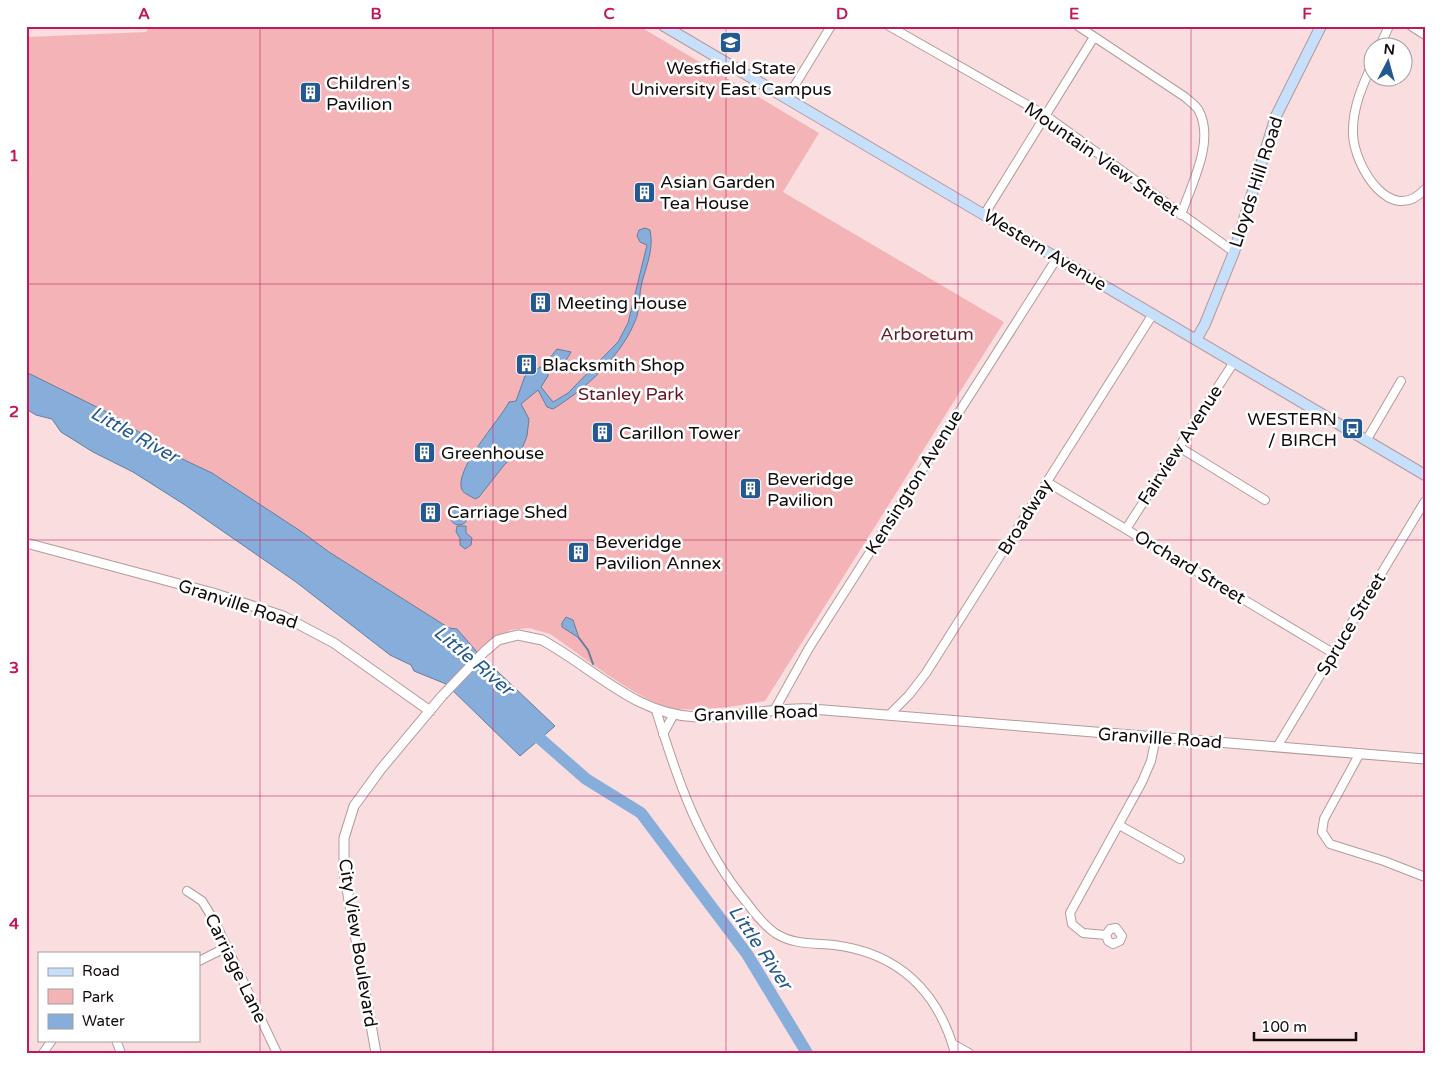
<svg xmlns="http://www.w3.org/2000/svg" width="1451" height="1079" viewBox="0 0 1451 1079" font-family="'Varela Round',sans-serif">
<style>
.green{fill:#f4b4b7}
.water{fill:#87aedb;stroke:#647d9d}
.lines{fill:none;stroke-linecap:round;stroke-linejoin:round}
.stream{stroke:#647d9d;stroke-width:2}
.river{stroke:#87aedb;stroke-width:12}
.minor-casing{stroke:#b49a9b;stroke-width:10}
.tertiary-casing{stroke:#b49a9b;stroke-width:11}
.secondary-casing{stroke:#b49a9b;stroke-width:12}
.minor{stroke:#fff;stroke-width:8}
.tertiary{stroke:#fff;stroke-width:9}
.secondary{stroke:#c6dffa;stroke-width:10}
.grid{fill:none;stroke:#c2185b;stroke-width:1;stroke-opacity:0.55}
.labels{text-anchor:middle;stroke-width:5;stroke-linejoin:round;paint-order:stroke}
.poi-label{font-size:18px;fill:#130b0b;stroke:#fff;text-anchor:start}
.street-label{font-size:18px;fill:#130b0b;stroke:#fff}
.park-label{font-size:18px;fill:#651825;stroke:#fff}
.water-label{font-size:19px;font-style:italic;fill:#245992;stroke:#fff}
.neatline{fill:none;stroke:#c2185b;stroke-width:2}
.grid-label{font-size:16px;text-anchor:middle;font-weight:bold;fill:#c2185b}
</style>
<rect width="100%" height="100%" fill="#fadedf"/>
<path class="green" d="M150,26h489l180,107 -36,59 221,130 -239,379c-29,5 -58,10 -88,8 -33,-3 -97,-55 -127,-75l-21,-6 -19,2 -8,8 -3,-4 -22,18 -20,-23 -8,-1 -120,-76 -27,-20 -90,-59 -34,-16 -67,-43 -85,-42v-335l120,-5z"/>
<path class="water" d="M645,228l5,2c4,18 -3,34 -8,52 -3,11 -2,23 -5,34 -13,38 -51,73 -84,93l-6,-2 -9,-17 -17,14 8,15 -2,17 -6,15 -16,13 -26,33 -4,2c-4,-3 -11,-5 -13,-9 -9,-20 38,-70 47,-88l7,-1 9,-25 19,-11 13,-16 14,3 -6,10 -12,3 -5,4v7l-7,11 12,15 15,-9 50,-51 10,-19 19,-78 -7,-3 -3,-6 2,-6z
M26,372l85,42 67,43 34,16 90,59 27,20 120,76 8,1 20,23 78,74 -35,30 -74,-72 -32,-13 -3,-6 -21,-10 -94,-73 -111,-77 -52,-33 -40,-20 -32,-20 -9,-13 -16,-4 -10,-6z
M450 516a9 9 0 1 1 18 0a9 9 0 1 1-18 0Z
M457,526h9v7l6,5 -1,7 -6,4 -5,-4v-7l-4,-6z
M566,617l7,3 6,18 -17,-11v-4z"/>
<g class="lines">
<path class="stream" d="M579,638l9,12 5,14"/>
<path class="river" d="M529,729l57,50 55,34 106,141 60,99"/>
<defs>
<path id="minor" d="M889,26l156,89 189,137
M1078,26l107,71c4,4 11,8 14,14 16,31 -8,74 -18,104
M1411,26l14,9
M1379,48l10,-22
M1374,60c-11,24 -22,48 -21,74 1,32 38,93 72,55
M787,98l44,-72
M984,215l110,-178
M1366,441l35,-60
M1179,447l86,53
M1047,482l286,171
M1126,529l108,-167
M775,709l34,-61 248,-390
M656,710c21,69 44,137 91,193 8,11 17,22 28,30 18,12 39,10 59,12 64,8 104,46 121,108
M889,715l20,-20 17,-22 227,-359
M663,734l11,-20
M1277,747l148,-246
M1360,753l-36,66 -2,13 8,12 54,17 41,16
M1119,825l61,34
M187,891l15,10 13,21 62,131
M1106,935l2,6 5,3 7,-3 2,-5 -6,-8 -6,1 -4,6 -23,-2 -11,-9 -2,-11 72,-131 9,-21 5,-24
M199,961l28,-14
M116,1040l5,13
M953,1044l16,9
M43,1053l9,-13"/>
<path id="tertiary" d="M26,543l187,50 70,23 51,27 96,68
M376,1053l-32,-181v-34l10,-32 27,-37 61,-73 42,-44 14,-12 20,-5 24,5c52,28 93,75 155,77 39,1 76,-10 115,-8l613,50"/>
<path id="secondary" d="M664,26l761,449
M1196,340l9,-16 29,-72 42,-136 45,-90"/>
</defs>
<use href="#minor" class="minor-casing"/>
<use href="#tertiary" class="tertiary-casing"/>
<use href="#secondary" class="secondary-casing"/>
<use href="#minor" class="minor"/>
<use href="#tertiary" class="tertiary"/>
<use href="#secondary" class="secondary"/>
</g>
<path class="grid" d="M260,26v1027M493,26v1027M726,26v1027M958,26v1027M1191,26v1027M26,284h1399M26,540h1399M26,796h1399"/>
<defs>
<symbol id="university-square" viewBox="-11 -11 22 22"><rect x="-9" y="-9" width="18" height="18" rx="4" fill="#245890" stroke="#fff"/><path d="M0-5L7-2L0 1L-7-2ZM-4 1L0 2.5L4 1V4Q0 6-4 4Z" fill="#fff"/></symbol>
<symbol id="building-square" viewBox="-11 -11 22 22"><rect x="-9" y="-9" width="18" height="18" rx="4" fill="#245890" stroke="#fff"/><path d="M-4-6H4V6H1V3H-1V6H-4ZM-2.5-4.3h1.7v1.8h-1.7ZM.8-4.3h1.7v1.8H.8ZM-2.5-1h1.7V.8h-1.7ZM.8-1h1.7V.8H.8Z" fill="#fff"/></symbol>
<symbol id="bus-square" viewBox="-11 -11 22 22"><rect x="-9" y="-9" width="18" height="18" rx="4" fill="#245890" stroke="#fff"/><path d="M-5-6H5V4H4V6H2V4H-2V6H-4V4H-5ZM-3.5-4V0h7V-4ZM-3.5 1.2v1.5H-2V1.2ZM2 1.2v1.5H3.5V1.2Z" fill="#fff"/></symbol>
</defs>
<g fill-rule="evenodd">
<use href="#university-square" x="718" y="30" width="25" height="25"/>
<use href="#building-square" x="298" y="80" width="25" height="25"/>
<use href="#building-square" x="632" y="180" width="25" height="25"/>
<use href="#building-square" x="528" y="290" width="25" height="25"/>
<use href="#building-square" x="514" y="352" width="25" height="25"/>
<use href="#bus-square" x="1340" y="416" width="25" height="25"/>
<use href="#building-square" x="590" y="420" width="25" height="25"/>
<use href="#building-square" x="412" y="440" width="25" height="25"/>
<use href="#building-square" x="738" y="476" width="25" height="25"/>
<use href="#building-square" x="418" y="500" width="25" height="25"/>
<use href="#building-square" x="566" y="540" width="25" height="25"/>
</g>
<g class="labels">
<g class="poi-label">
<text x="731" y="74" text-anchor="middle">Westfield State<tspan x="731" dy="21">University East Campus</tspan></text>
<text x="326" y="89">Children's<tspan x="326" dy="21">Pavilion</tspan></text>
<text x="660" y="188">Asian Garden<tspan x="660" dy="21">Tea House</tspan></text>
<text x="557" y="309">Meeting House</text>
<text x="542" y="371">Blacksmith Shop</text>
<text x="1337" y="425" text-anchor="end">WESTERN<tspan x="1337" dy="21">/ BIRCH</tspan></text>
<text x="619" y="439">Carillon Tower</text>
<text x="441" y="459">Greenhouse</text>
<text x="767" y="485">Beveridge<tspan x="767" dy="21">Pavilion</tspan></text>
<text x="447" y="518">Carriage Shed</text>
<text x="595" y="548">Beveridge<tspan x="595" dy="21">Pavilion Annex</tspan></text>
</g>
<g class="street-label">
<text transform="translate(1102 159) rotate(35)" y="6">Mountain View Street</text>
<text transform="translate(1256 182) rotate(-72)" y="6">Lloyds Hill Road</text>
<text transform="translate(1045 250) rotate(31)" y="6">Western Avenue</text>
<text transform="translate(1180 445) rotate(-57)" y="6">Fairview Avenue</text>
<text transform="translate(914 482) rotate(-58)" y="6">Kensington Avenue</text>
<text transform="translate(1025 517) rotate(-58)" y="6">Broadway</text>
<text transform="translate(1190 567) rotate(31)" y="6">Orchard Street</text>
<text transform="translate(238 604) rotate(18)" y="6">Granville Road</text>
<text transform="translate(1351 624) rotate(-59)" y="6">Spruce Street</text>
<text transform="translate(756 713) rotate(-2)" y="6">Granville Road</text>
<text transform="translate(1160 738) rotate(4)" y="6">Granville Road</text>
<text transform="translate(358 943) rotate(81)" y="6">City View Boulevard</text>
<text transform="translate(236 968) rotate(64)" y="6">Carriage Lane</text>
</g>
<g class="park-label">
<text x="927" y="340">Arboretum</text>
<text x="631" y="400">Stanley Park</text>
</g>
<g class="water-label">
<text transform="translate(135 434) rotate(29)" y="7">Little River</text>
<text transform="translate(474 660) rotate(40)" y="7">Little River</text>
<text transform="translate(761 947) rotate(56)" y="7">Little River</text>
</g>
</g>
<rect width="1451" height="1079" fill="none" stroke="#ffffff" stroke-width="55"/>
<rect x="38" y="952" width="162" height="90" fill="#ffffff" stroke="#a19d9d"/>
<rect x="48" y="968" width="25" height="8" fill="#c6dffa" stroke="#a19d9d"/>
<text x="82" y="976" font-size="15" fill="#130b0b">Road</text>
<rect x="48" y="989" width="25" height="15" fill="#f4b4b7" stroke="#a19d9d"/>
<text x="82" y="1002" font-size="15" fill="#130b0b">Park</text>
<rect x="48" y="1014" width="25" height="15" fill="#87aedb" stroke="#a19d9d"/>
<text x="82" y="1026" font-size="15" fill="#130b0b">Water</text>
<g transform="translate(1388 62) rotate(6)"><circle r="24" fill="#ffffff" stroke="#a19d9d"/>
<path d="M0-4L9 19L0 12L-9 19Z" fill="#245890"/>
<text y="-8" font-size="14" font-weight="bold" text-anchor="middle" fill="#130b0b">N</text>
</g>
<path d="M1254 1032v8h102v-8" fill="none" stroke="#130b0b" stroke-width="2.5"/>
<text x="1261" y="1032" font-size="15" fill="#130b0b" stroke="#ffffff" stroke-width="4" paint-order="stroke">100 m</text>
<rect x="28" y="28" width="1396" height="1024" class="neatline"/>
<g class="grid-label">
<text x="144" y="19">A</text>
<text x="376" y="19">B</text>
<text x="609" y="19">C</text>
<text x="842" y="19">D</text>
<text x="1074" y="19">E</text>
<text x="1307" y="19">F</text>
<text x="14" y="161">1</text>
<text x="14" y="417">2</text>
<text x="14" y="673">3</text>
<text x="14" y="929">4</text>
</g>
</svg>
